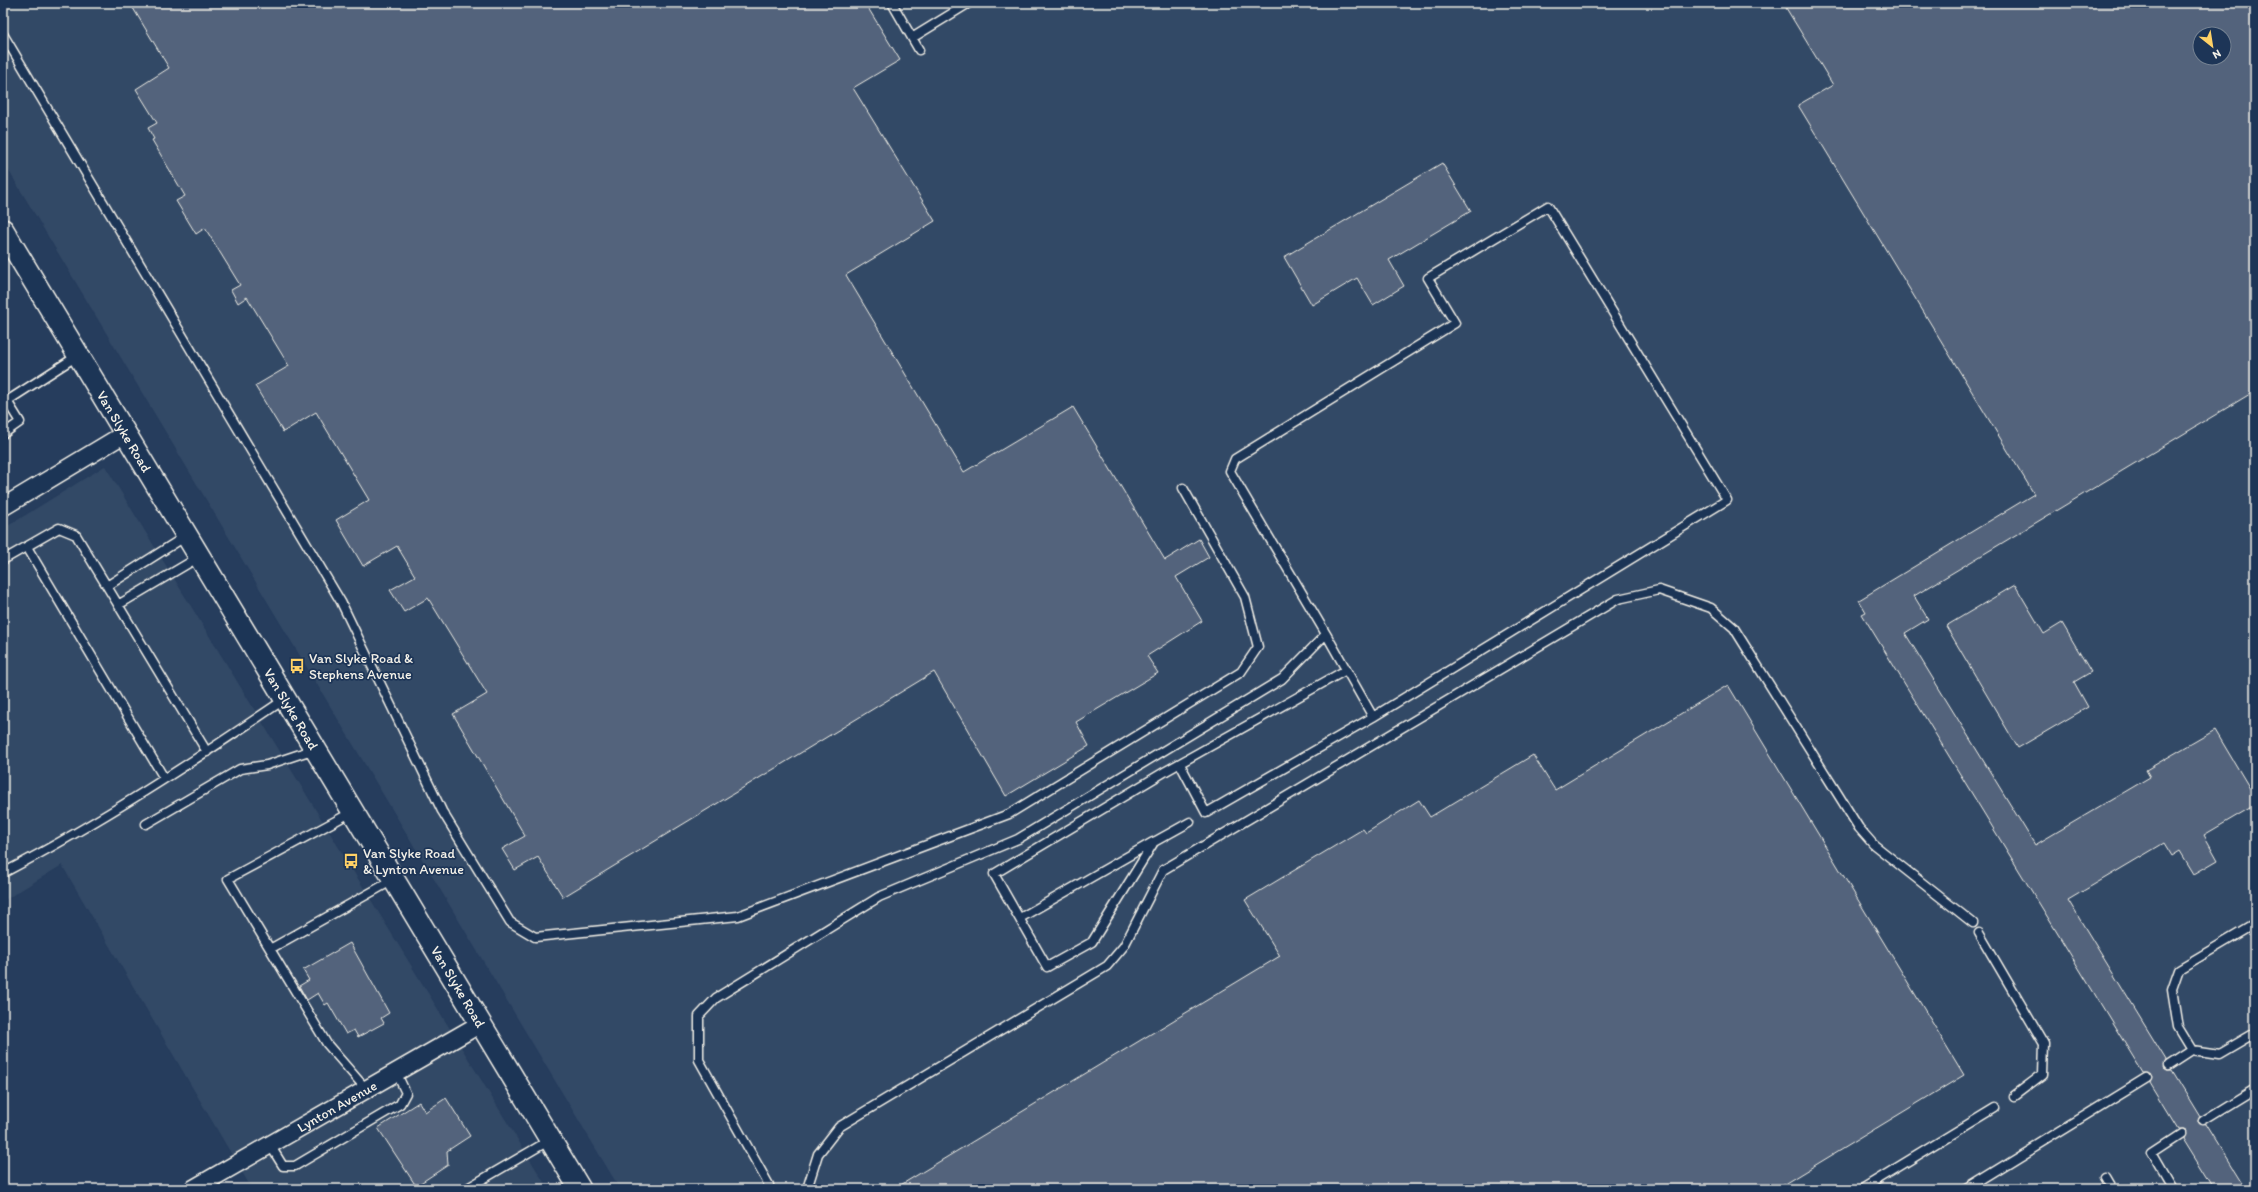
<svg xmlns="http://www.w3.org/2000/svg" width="2258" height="1192" viewBox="0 0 2258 1192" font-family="Itim,sans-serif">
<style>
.built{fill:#334966;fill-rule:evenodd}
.building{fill:#52647b;stroke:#f4f1e8;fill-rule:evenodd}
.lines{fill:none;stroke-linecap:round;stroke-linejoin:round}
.service-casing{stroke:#f4f1e8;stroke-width:11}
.minor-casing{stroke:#f4f1e8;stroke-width:20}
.tertiary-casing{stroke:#f4f1e8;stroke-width:24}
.service{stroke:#1d3557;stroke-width:8}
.minor{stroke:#1d3557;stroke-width:17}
.tertiary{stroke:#1d3557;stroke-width:21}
.labels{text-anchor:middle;stroke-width:3.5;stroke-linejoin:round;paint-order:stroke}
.street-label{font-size:14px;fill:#f4f1e8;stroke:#1d3557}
.poi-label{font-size:14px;fill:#f4f1e8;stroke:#1d3557;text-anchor:start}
</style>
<rect width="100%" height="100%" fill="#263d5d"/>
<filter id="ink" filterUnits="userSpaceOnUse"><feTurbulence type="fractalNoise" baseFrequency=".025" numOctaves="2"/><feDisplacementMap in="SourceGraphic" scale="8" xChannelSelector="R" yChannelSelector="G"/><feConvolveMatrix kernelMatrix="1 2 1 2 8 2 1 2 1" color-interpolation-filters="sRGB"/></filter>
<g filter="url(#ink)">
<path class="built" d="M3,3h2252v1186h-1635l-617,-1028zM2200,34h24v24h-24z
M105,466l443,723h-296l-190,-324 -59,36v-372z"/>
<path class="building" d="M130,3h735l35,57 -47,28 82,133 -89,54 118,197 109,-65 92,153 34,-21 10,18 -33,20 26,44 -55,35 11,17 -82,49 13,24 -83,50 -72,-124 -371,225 -25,-40 -23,13 -13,-21 23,-13 -72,-122 34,-20 -59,-96 -24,14 -14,-22 25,-14 -18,-30 -34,20 -27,-46 33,-20 -53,-88 -33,20 -28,-46 34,-20 -42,-69 -9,6 -7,-13 9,-5 -35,-57 -9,6 -20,-33 9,-5 -33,-56 2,-1 -6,-11 9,-5 -21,-34 33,-21z
M1783,3h472v388l-341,205 14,23 -23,14 130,212 115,-68 -4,-7 69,-40 40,67v8l-51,30 14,25 -24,14 -14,-23 -8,5 -8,-13 -96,57 98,160 -2,8 3,2h5l28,46 -2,5 1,3 7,2 39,63h-31l-31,-50 2,-8 -3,-2h-5l-28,-46 2,-8 -3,-2h-5l-281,-459 4,-2 -7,-12 175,-106 -236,-389 35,-20zM2200,34h24v24h-24z
M1442,163l29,48 -82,49 15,26 -31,19 -16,-27 -45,27 -28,-48z
M2015,585l29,49 18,-11 29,49 -17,10 14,25 -70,41 -72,-122z
M1728,685l236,390 -188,114h-882l386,-233 -35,-56 118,-71 3,4 53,-33 11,17 103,-62 22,35z
M350,943l39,70 -8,5 3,5 -26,14 -4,-7 -8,4 -18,-31 -3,2 -7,-12 -11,7 -8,-14 10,-6 -6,-10z
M446,1098l24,38 -23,15 1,14 -32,21 -38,-58 41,-26 6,10z"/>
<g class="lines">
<defs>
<path id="service" d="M892,3l27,47
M3,34l338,568 101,209 68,111 25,15 203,-21 271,-102 232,-142 17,-25 -13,-50 -62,-109
M912,38l57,-35
M3,434l17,-12 -13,-21 70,-45
M27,547l137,231
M3,560l56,-32 17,7 131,217
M107,586l79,-50
M118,605l81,-48
M1180,764l26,49 167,-96
M352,812l-124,67 99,165 39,45
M1190,822l-36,20 -62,100 -45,25 -53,-93 172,-103 180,-101
M146,824l94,-55 27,-4 48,-16
M3,873c98,-51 191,-112 282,-174
M1020,918l133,-76
M1979,933l65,111 -1,30 -29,22
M270,949l123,-69
M2192,1050l-14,-23 -6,-38 7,-20 76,-45
M2169,1065l23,-15 27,4 36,-21
M2203,1121l52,-32
M270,1145l13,21h12l105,-62 6,-11 -10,-21
M2105,1177l7,12
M466,1189l84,-49
M769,1189v-4l-70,-125v-44l17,-18 163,-101 139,-58 264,-160 44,-45 -96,-163 5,-12 220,-136 -27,-45 120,-72 179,294 -354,217 -47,-83
M807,1189l11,-35 21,-27 268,-161 17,-20 39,-76 455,-271 41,-9 52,18 23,20 125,200 14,16 100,79
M1862,1189l133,-81
M1966,1189l180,-111
M2172,1189l-21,-36 29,-19"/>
<g id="minor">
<path d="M3,507l123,-74"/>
<path id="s1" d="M193,1189l287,-165"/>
</g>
<g id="tertiary">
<path id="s2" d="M3,230l577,959"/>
</g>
</defs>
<use href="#service" class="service-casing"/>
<use href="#minor" class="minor-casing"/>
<use href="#tertiary" class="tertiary-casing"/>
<use href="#service" class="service"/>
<use href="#minor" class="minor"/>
<use href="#tertiary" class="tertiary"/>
</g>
</g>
<defs>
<symbol id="bus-bare" viewBox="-9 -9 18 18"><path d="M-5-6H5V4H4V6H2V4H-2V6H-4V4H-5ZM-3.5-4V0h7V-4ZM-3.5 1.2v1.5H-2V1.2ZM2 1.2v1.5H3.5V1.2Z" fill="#ffd166" stroke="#1d3557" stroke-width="2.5" paint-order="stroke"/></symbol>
</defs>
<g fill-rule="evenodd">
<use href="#bus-bare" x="286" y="655" width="22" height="22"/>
<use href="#bus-bare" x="340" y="850" width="22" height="22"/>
</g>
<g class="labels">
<g class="street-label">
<text dy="5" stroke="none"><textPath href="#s2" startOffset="235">Van Slyke Road</textPath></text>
<text dy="5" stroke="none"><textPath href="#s2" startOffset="559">Van Slyke Road</textPath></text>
<text dy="5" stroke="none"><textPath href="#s2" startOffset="883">Van Slyke Road</textPath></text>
<text dy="5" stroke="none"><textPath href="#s1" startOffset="166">Lynton Avenue</textPath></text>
</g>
<g class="poi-label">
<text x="309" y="663">Van Slyke Road &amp;<tspan x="309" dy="16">Stephens Avenue</tspan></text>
<text x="363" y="858">Van Slyke Road<tspan x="363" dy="16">&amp; Lynton Avenue</tspan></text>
</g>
</g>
<rect width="2258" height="1192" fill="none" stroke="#1d3557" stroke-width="16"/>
<rect x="8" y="8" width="2242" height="1176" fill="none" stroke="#f4f1e8" stroke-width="1.5" filter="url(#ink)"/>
<g transform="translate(2212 46) rotate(150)"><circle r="19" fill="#1d3557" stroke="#738091"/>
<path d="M0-3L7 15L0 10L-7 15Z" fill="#ffd166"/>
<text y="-6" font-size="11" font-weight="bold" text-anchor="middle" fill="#f4f1e8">N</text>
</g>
</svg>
